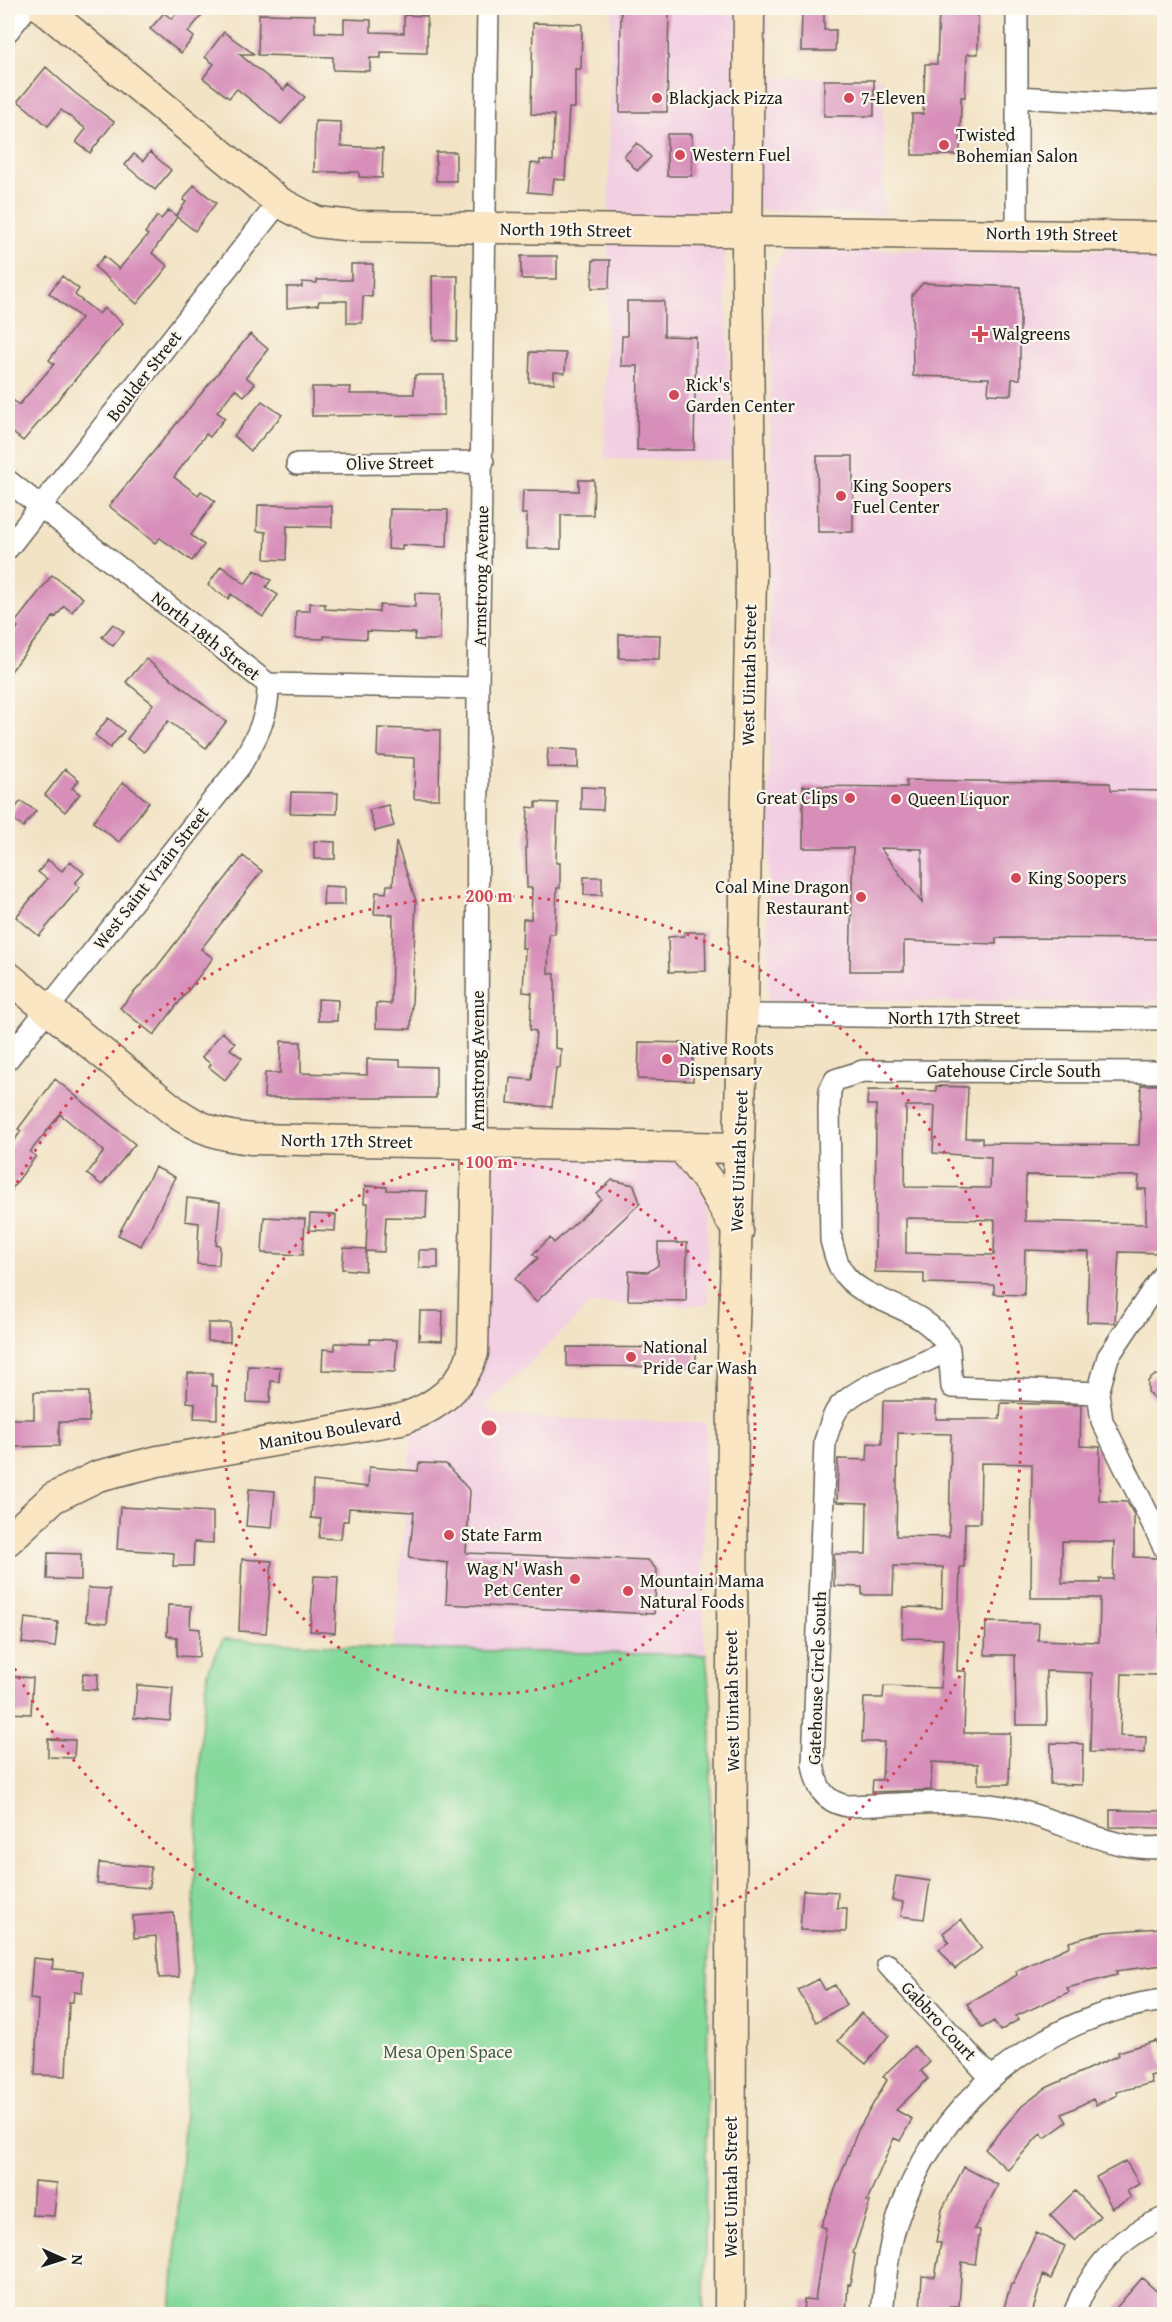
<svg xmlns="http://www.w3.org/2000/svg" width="1172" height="2322" viewBox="0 0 1172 2322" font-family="'Gentium Book Plus',serif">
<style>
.built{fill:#f2cfe2}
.green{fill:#85d99b;stroke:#507a5c;stroke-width:1.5}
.building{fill:#d78eb9;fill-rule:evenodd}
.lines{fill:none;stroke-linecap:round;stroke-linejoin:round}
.street-casing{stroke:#676257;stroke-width:24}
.secondary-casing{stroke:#676257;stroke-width:33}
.street{stroke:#fff;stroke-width:21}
.secondary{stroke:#fbe6c4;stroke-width:30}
.ring{fill:none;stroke:#d1495b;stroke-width:3;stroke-dasharray:3 6}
.poi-dot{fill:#d1495b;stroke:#fbf7ec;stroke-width:2}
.labels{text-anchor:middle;stroke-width:4.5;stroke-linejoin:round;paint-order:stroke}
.poi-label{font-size:18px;fill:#1c1c1c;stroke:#fbf7ec;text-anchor:start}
.street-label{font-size:18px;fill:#1c1c1c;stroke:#fbf7ec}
.park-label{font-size:18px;fill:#415e48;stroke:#fbf7ec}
.centre{fill:#d1495b;stroke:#fbf7ec;stroke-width:3}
.ring-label{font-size:18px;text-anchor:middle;font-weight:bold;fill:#d1495b;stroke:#fbf7ec;stroke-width:4.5;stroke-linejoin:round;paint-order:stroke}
</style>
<rect width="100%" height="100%" fill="#fbf7ec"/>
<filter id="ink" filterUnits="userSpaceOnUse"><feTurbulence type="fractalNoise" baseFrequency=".0167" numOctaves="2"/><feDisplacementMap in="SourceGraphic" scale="12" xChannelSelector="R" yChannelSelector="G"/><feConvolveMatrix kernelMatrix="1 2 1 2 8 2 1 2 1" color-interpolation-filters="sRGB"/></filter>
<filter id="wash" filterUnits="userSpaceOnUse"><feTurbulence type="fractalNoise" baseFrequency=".008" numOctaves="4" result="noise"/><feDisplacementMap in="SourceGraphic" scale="24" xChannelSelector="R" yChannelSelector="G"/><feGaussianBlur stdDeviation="1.35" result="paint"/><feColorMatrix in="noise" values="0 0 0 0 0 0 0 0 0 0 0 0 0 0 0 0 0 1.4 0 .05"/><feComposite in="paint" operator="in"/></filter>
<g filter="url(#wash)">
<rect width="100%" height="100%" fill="#f2e3c5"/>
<path class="built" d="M612,8h156v70h115l1,137 -162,-6 12,252 -130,-3z
M785,250h379v753l-396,-3 3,-729z
M499,1157l169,1 15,6 24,35 1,106 -117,-1 -107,103 16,10 206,6 -3,183 3,49 -313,-6 20,-221 39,-21 37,-241z"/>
<path class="green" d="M223,1639l170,10 313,6 5,52v59l-7,548h-533l16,-230 14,-354 7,-59z"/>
<g id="blocks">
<path class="building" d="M181,8h27l-20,24 6,5 -13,16 -31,-24 14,-16 8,6z
M621,8h48l-2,104h-47z
M802,8h22v22h12l-1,21h-34z
M939,8h39v46h-11l-2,43h-4l-1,58h-48v-41h11l2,-50h12z
M259,14l56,1v17l29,1v-14l27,1v12l33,1v-18l23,1v37l-46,-1v6h-11v13l-37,-1v-13l-75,-2z
M533,23l49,1 -1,45h-6v39h-6l-4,72 -11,-1 -2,15 -24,-2 3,-29 9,1v-4l13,1 1,-46 -23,-1z
M224,32l30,22h-15l45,36 4,-6 17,13 -24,27 -44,-35 -8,9 -26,-20 11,-14 -9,-7z
M46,67l29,26 39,29 -24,31 -14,-11 10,-13 -25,-19 -13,16 -30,-25z
M824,80h50v36h-50z
M315,121l26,1v24l42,2 -1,30 -23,-1v-5h-45z
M667,134h25v42h-25z
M637,143l14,14 -14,14 -13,-15z
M150,152l21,18 -16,20 -30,-25 9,-11 9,7z
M436,152h20v29h-20z
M194,185l22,18 -21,28 -18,-14 -25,36 16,13 -31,38 -42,-37 9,-11 15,13 29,-34 -3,-2 12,-17 4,3 8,-9 7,6 10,-14 -3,-2z
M521,256h36v23h-36z
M593,260h17l-1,28h-17z
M351,264h22l-1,33 -9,-1 -1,27h-15v-22h-28l-1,4 -31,3v-21h15v-5l15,1v-3h34z
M62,276l17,13 -4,6 24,19 5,-6 19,15 -100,118 -15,-12v-33l11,9 35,-41 -5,-4 32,-42 -32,-25z
M432,276h26l-1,65 -24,-1z
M923,283l97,4v92h-8l-1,16 -23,-1 1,-16 -76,-2 -1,-81z
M627,301h37v35l32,1 -2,113h-57l1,-84h-17l1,-30h5z
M250,334l18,15 -22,28 9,7 -11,12 -9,-7 -18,23 8,6 -15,19 -4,-3 -32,43 24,18 3,-4 14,10 -24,34 13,10 -12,16 -32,-23 -5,5 -46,-37z
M530,352l36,1 -1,20 -11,-1v11l-25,-1z
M415,375h29v40l-132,1v-29h39l-1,7h64z
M262,401l20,14 -31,36 -17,-15z
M817,456h36v76h-35z
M579,480h15l-1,35h-32v34h-34v-35h-5l1,-24 56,1z
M258,505l74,1v21l-45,-1 -1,34 -21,-1 1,-27 -9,-1z
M390,509l58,1 -1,37 -45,-2v5l-14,-1z
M221,566l24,18 10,-14 16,10 -5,7 12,8 -15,22 -32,-23 -3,5 -20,-14z
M52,575l31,23 -11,14 -8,-6 -8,11 -2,-1 -46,59v-29l10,-19 -4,-3z
M415,593l26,1 -1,46h-26l1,-7 -48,-2v8l-43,-3v3l-29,-1 1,-27h14v-8l15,1v5l54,3 1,-7 35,2z
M113,624l11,8 -11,14 -11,-9z
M619,634l41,1 -1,24 -40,-1z
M146,659l80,63 -20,26 -38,-27 -24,31 -17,-13 26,-35 -27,-22z
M108,718l16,13 -14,17 -15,-13z
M378,728l62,2 -1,69h-25l1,-41 -38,-2z
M548,748l30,2v18l-31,-1z
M65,769l14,11 -7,8 8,6 -15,18 -20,-17z
M906,780l204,3 1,7 53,1v148l-168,-1v6l-92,-3v30h-54l3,-123h-50v-62l104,1zM880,848l42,1v54z
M123,782l26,20 -30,40 -26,-20z
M581,787l23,1 -1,22 -22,-1z
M291,792l47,1 -1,21 -47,-1z
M21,801l15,10 -13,16 -14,-11z
M536,802l22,1 -2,60h4v25h-3l-2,46h-6l-1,39 7,1v74l6,1 -1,19h-4l-4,39 -44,-4 2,-25 22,2 4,-49 -6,-1 2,-37 -9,-1 2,-44h-3l1,-29h8l1,-31h-5l-1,-40 2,-41 8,1z
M388,805l6,21 -19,5 -6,-21z
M314,841l21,1v17h-21z
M396,841l20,60 -5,128 -35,-1v-25l15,1 2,-89 -19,-1 2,-22 10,1 1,-8h6z
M243,856l19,15 -61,78 12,9 -59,77 -34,-27 36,-40z
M48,860l14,11 8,-10 14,12 -9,10 5,4 -41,49 -23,-19 31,-38 -9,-7z
M584,877h18v18h-18z
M324,886l21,1v18h-22z
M684,932h21l1,39 -37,1 -1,-35 16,-1z
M318,999l20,1 -1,21h-19z
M222,1032l13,11 -5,6 12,9 -17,22 -16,-13 2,-3 -9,-7z
M281,1041l20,1v31l66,2v-16l33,1v6l36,1v31h-172l1,-25h15z
M639,1042l54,1v38l-55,-2z
M55,1079l80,65 -33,41 -15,-11 17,-23 -44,-37 -30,38 6,4 -28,38v-44l13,-19 -3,-2z
M1141,1085h23v104h-2l-1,64 -42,-1 -4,71 -28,-1 2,-70 -64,-2 -1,45 -30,-1v-9l-70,-2v-10l-49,-1 1,-167h-9l1,-15 68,1v-5l32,1 -2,51h16v5l157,2zM906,1106h29l-2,47 58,4 -1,31 -85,-1zM1026,1175l113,1 -1,13h8v35l-121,-3zM906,1218l89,2 -1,35 -88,-2z
M155,1167l20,10 -34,69 -23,-11z
M612,1180l22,5 6,18 -104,99 -21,-23 23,-21 -5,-4 17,-16 4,5 47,-44 -4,-5z
M365,1186l22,1v3l40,1 -1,27 -40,-1 -2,35 -18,-1 2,-48h-4z
M187,1198l33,4 -4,43h4l-1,20 -22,-1 2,-41 -14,-2z
M310,1214l26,1 -1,16 -26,-1z
M264,1217l41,2 -2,36 -41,-2z
M658,1243h29l-1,58 -58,-1 1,-29 19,1 10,-7z
M344,1248l22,1 -1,22 -23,-2z
M419,1250h19v18h-19z
M420,1311h23l-1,30 -23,-1z
M208,1323h22v19l-22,-1z
M370,1339l27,1 -2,32 -73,-2 1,-21 12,1v-7l35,1z
M567,1347l129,1v19l-129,-1z
M248,1366l32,1 -1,15 -8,-1 -1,22 -23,-1z
M188,1373h24v13h5v33l-23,-1 1,-15 -8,-1z
M1155,1375l9,1v30l-16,-14v-11z
M34,1392h55v30h-30v24l-51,1v-28h26z
M883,1401h53v18h64l1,-16 80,2 -1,41 20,1 -1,54 28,1 7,13v42l24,1 -1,23h5l-5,94 -35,-1 -2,62 26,1 -1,16 -55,-1 2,-79 -46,-2 1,54h-31l-1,-70h-30l1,-33 53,1 -1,17 61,2 1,-44h-69l1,-134 -51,-1 -1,60h-15l-1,44h-4l-3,104h9l-2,62h46l-1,51h-31v-20l-46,-2 -1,28 -59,2 1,-12h9l2,-38h-22l2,-44h19l1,-12 57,2 2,-49 -41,-1 1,-31 39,1 1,-41 -49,-1 -1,29h-31v-8l-28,-1v-32h32l1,-51 -30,-1 1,-43 29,1 1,-17 14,1zM898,1433l53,1 -2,103 -53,-1zM1062,1541l52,1 -1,37h-13v4h-38z
M419,1463l27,1 24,27 -4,62 182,7 9,10 -3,44 -208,-10 2,-41 -39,-5 5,-46 -65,-4 -1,13h-5l-2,18 -22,-1 2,-19 -10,-1 2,-37 55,6 1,-20 49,4z
M249,1489l26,2 -3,37 -26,-2z
M120,1507l93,5v31l-19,-1 -1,24h-20l1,-13 -57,-4z
M48,1553l33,1v26l-34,-1z
M242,1559l30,2 -6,72 -27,-2z
M314,1576l24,1 -3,56 -25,-2z
M88,1588l22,1 -3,34 -21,-2z
M168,1605l23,1 -1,22 10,1 -1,28 -22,-1v-19l-10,-1z
M25,1618l33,4 -3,25 -33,-4z
M83,1673l15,1 -1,16 -15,-1z
M8,1676l25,2 -2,36 -23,-1z
M137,1685l36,3 -3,33 -36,-3z
M48,1739l27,1 -1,18 -26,-1z
M1051,1743l32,1 -1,41 -32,-1z
M1110,1810l54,1v17l-54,-1z
M99,1863l52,4 -2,21 -52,-4z
M896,1876l34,5 -6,38 -23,-3 2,-14 -11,-2z
M803,1890l35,2 -1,16h10l-1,24 -46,-2z
M174,1913l5,64 -20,1 -3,-42 -22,2 -1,-22z
M961,1919l21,29 -27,21 -16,-20 10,-7 -6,-9z
M1159,1928l4,37 -47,6 1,4 -50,13 2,4 -53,24 2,4 -18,11 -6,-10 -12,7 -15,-24 50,-29 -1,-4 54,-25 -1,-4 36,-10z
M33,1958l20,2 -1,9 31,2 -1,22 -8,-1 -1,10h-4l-3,74 -31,-1 3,-75 -8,-1z
M819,1979l6,11 10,-5 11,20 -30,17 -18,-32z
M861,2013l28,22 -23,29 -28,-23z
M1156,2041l8,31 -14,4 2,7 -36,9 1,3 -21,10 -3,-6 -31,15 5,8 -22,16 -4,-5 -33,37 -23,-21 37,-43 24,-18 73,-33 -1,-3z
M914,2046l16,16 -9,9 7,8 -32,31 16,9 -12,22 -6,-3 -27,63 3,1 -17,51 2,1 -5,31 -2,-1 -2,30h-43l1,-15 11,1 11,-72 -5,-2 37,-96 29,-50 -4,-4z
M1126,2161l13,23 -12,7 4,7 -19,10 -16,-31z
M964,2167l34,18 -24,44 6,1 -5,34 -13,-2 -3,44h-9l-1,7 -29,-2 2,-35 13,1 6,-34 -5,-1 6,-32z
M34,2181l23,2 -3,33 -22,-1z
M1075,2191l25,25 -25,25 -25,-26z
M1036,2233l29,13 -14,33 -8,-4 -11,39h-30l9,-30h2z
M1142,2278l22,20v6l-9,10h-32l-7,-6z"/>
</g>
</g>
<g filter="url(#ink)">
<use href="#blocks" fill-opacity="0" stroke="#676257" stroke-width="1.5"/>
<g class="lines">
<defs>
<path id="street" d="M8,31l18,-23
M1017,97l105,6 42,-2
M1017,233v-225
M297,464l186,-2
M8,481l260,203 210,4
M8,548l271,-346
M743,1015l421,4
M8,1059l232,-293c16,-27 29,-50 28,-82
M1164,1072l-301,-1 -28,9 -5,10 -1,19 2,131c3,11 5,22 11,31 22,35 81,30 107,78 -34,22 -81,29 -109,57 -8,9 -11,24 -15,35l-12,323c4,24 10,37 34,42 51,-1 107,-8 157,1 51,9 110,47 160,40
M477,1144l1,-456 10,-680
M1164,1273l-56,84 -10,36 4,28 62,126
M949,1349l3,38 146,6
M888,1965l103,113
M882,2314c3,-30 5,-60 14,-90 36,-119 146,-209 268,-224
M1074,2314c16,-45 45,-77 90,-96"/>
<path id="secondary" d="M43,8l236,194 38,20 36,4 811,11
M8,977l166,134c25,18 47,25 78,28l488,9
M682,1147l27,35 29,50
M8,1540l45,-42 45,-22 60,-15 243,-42c35,-11 61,-31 72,-66l4,-209
M730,2314l3,-955 10,-356 8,-426 -4,-318 2,-251"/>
</defs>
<use href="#street" class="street-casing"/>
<use href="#secondary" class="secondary-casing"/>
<use href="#street" class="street"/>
<use href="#secondary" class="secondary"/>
</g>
</g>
<g class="ring">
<circle cx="489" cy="1428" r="266"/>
<path d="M9 1199A532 532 0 1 1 9 1657"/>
</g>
<g class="poi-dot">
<circle cx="657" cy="98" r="6"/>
<circle cx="849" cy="98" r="6"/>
<circle cx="944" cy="145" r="6"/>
<circle cx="680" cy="155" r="6"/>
<path d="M977 325h6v6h6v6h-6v6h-6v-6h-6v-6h6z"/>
<circle cx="674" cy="395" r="6"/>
<circle cx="841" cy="496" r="6"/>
<circle cx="850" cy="798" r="6"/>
<circle cx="896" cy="799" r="6"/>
<circle cx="1016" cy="878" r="6"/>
<circle cx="861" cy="897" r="6"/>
<circle cx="667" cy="1059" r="6"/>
<circle cx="631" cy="1357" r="6"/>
<circle cx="449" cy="1535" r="6"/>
<circle cx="575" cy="1579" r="6"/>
<circle cx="628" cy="1591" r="6"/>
</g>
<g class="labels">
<g class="poi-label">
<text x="669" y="104">Blackjack Pizza</text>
<text x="861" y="104">7-Eleven</text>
<text x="956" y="141">Twisted<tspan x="956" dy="21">Bohemian Salon</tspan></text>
<text x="692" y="161">Western Fuel</text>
<text x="992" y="340">Walgreens</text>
<text x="686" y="391">Rick's<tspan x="686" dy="21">Garden Center</tspan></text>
<text x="853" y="492">King Soopers<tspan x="853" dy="21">Fuel Center</tspan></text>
<text x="838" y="804" text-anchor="end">Great Clips</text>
<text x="908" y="805">Queen Liquor</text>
<text x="1028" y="884">King Soopers</text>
<text x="849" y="893" text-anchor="end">Coal Mine Dragon<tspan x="849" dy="21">Restaurant</tspan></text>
<text x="679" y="1055">Native Roots<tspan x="679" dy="21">Dispensary</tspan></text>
<text x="643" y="1353">National<tspan x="643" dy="21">Pride Car Wash</tspan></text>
<text x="461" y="1541">State Farm</text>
<text x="563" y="1575" text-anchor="end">Wag N' Wash<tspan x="563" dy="21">Pet Center</tspan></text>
<text x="640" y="1587">Mountain Mama<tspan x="640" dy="21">Natural Foods</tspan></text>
</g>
<g class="street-label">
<text transform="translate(566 230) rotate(1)" y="6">North 19th Street</text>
<text transform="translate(1052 234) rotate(1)" y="6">North 19th Street</text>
<text transform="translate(144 376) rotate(-52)" y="6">Boulder Street</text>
<text transform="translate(390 463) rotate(-1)" y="6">Olive Street</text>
<text transform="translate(481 576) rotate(-89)" y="6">Armstrong Avenue</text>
<text transform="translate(206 636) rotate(38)" y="6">North 18th Street</text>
<text transform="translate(749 675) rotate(-89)" y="6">West Uintah Street</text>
<text transform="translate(151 878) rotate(-52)" y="6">West Saint Vrain Street</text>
<text x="954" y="1024">North 17th Street</text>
<text transform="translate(478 1061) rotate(-90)" y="6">Armstrong Avenue</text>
<text x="1014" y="1077">Gatehouse Circle South</text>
<text transform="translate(347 1141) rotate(1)" y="6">North 17th Street</text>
<text transform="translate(739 1161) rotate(-88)" y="6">West Uintah Street</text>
<text transform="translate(330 1431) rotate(-10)" y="6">Manitou Boulevard</text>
<text transform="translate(817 1678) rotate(-88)" y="6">Gatehouse Circle South</text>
<text transform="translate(732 1701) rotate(-91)" y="6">West Uintah Street</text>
<text transform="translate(939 2021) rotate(47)" y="6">Gabbro Court</text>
<text transform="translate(731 2187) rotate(-90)" y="6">West Uintah Street</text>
</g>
<g class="park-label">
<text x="448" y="2058">Mesa Open Space</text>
</g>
</g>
<circle cx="489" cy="1428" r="9" class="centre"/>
<g class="ring-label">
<text x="489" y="902">200 m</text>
<text x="489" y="1168">100 m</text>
</g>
<rect width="1172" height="2322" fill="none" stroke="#fbf7ec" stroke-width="30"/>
<g transform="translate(63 2259) rotate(93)" stroke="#fbf7ec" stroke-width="4.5" paint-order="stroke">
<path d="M0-4.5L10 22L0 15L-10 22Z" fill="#1c1c1c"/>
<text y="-9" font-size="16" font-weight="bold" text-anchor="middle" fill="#1c1c1c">N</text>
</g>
</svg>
